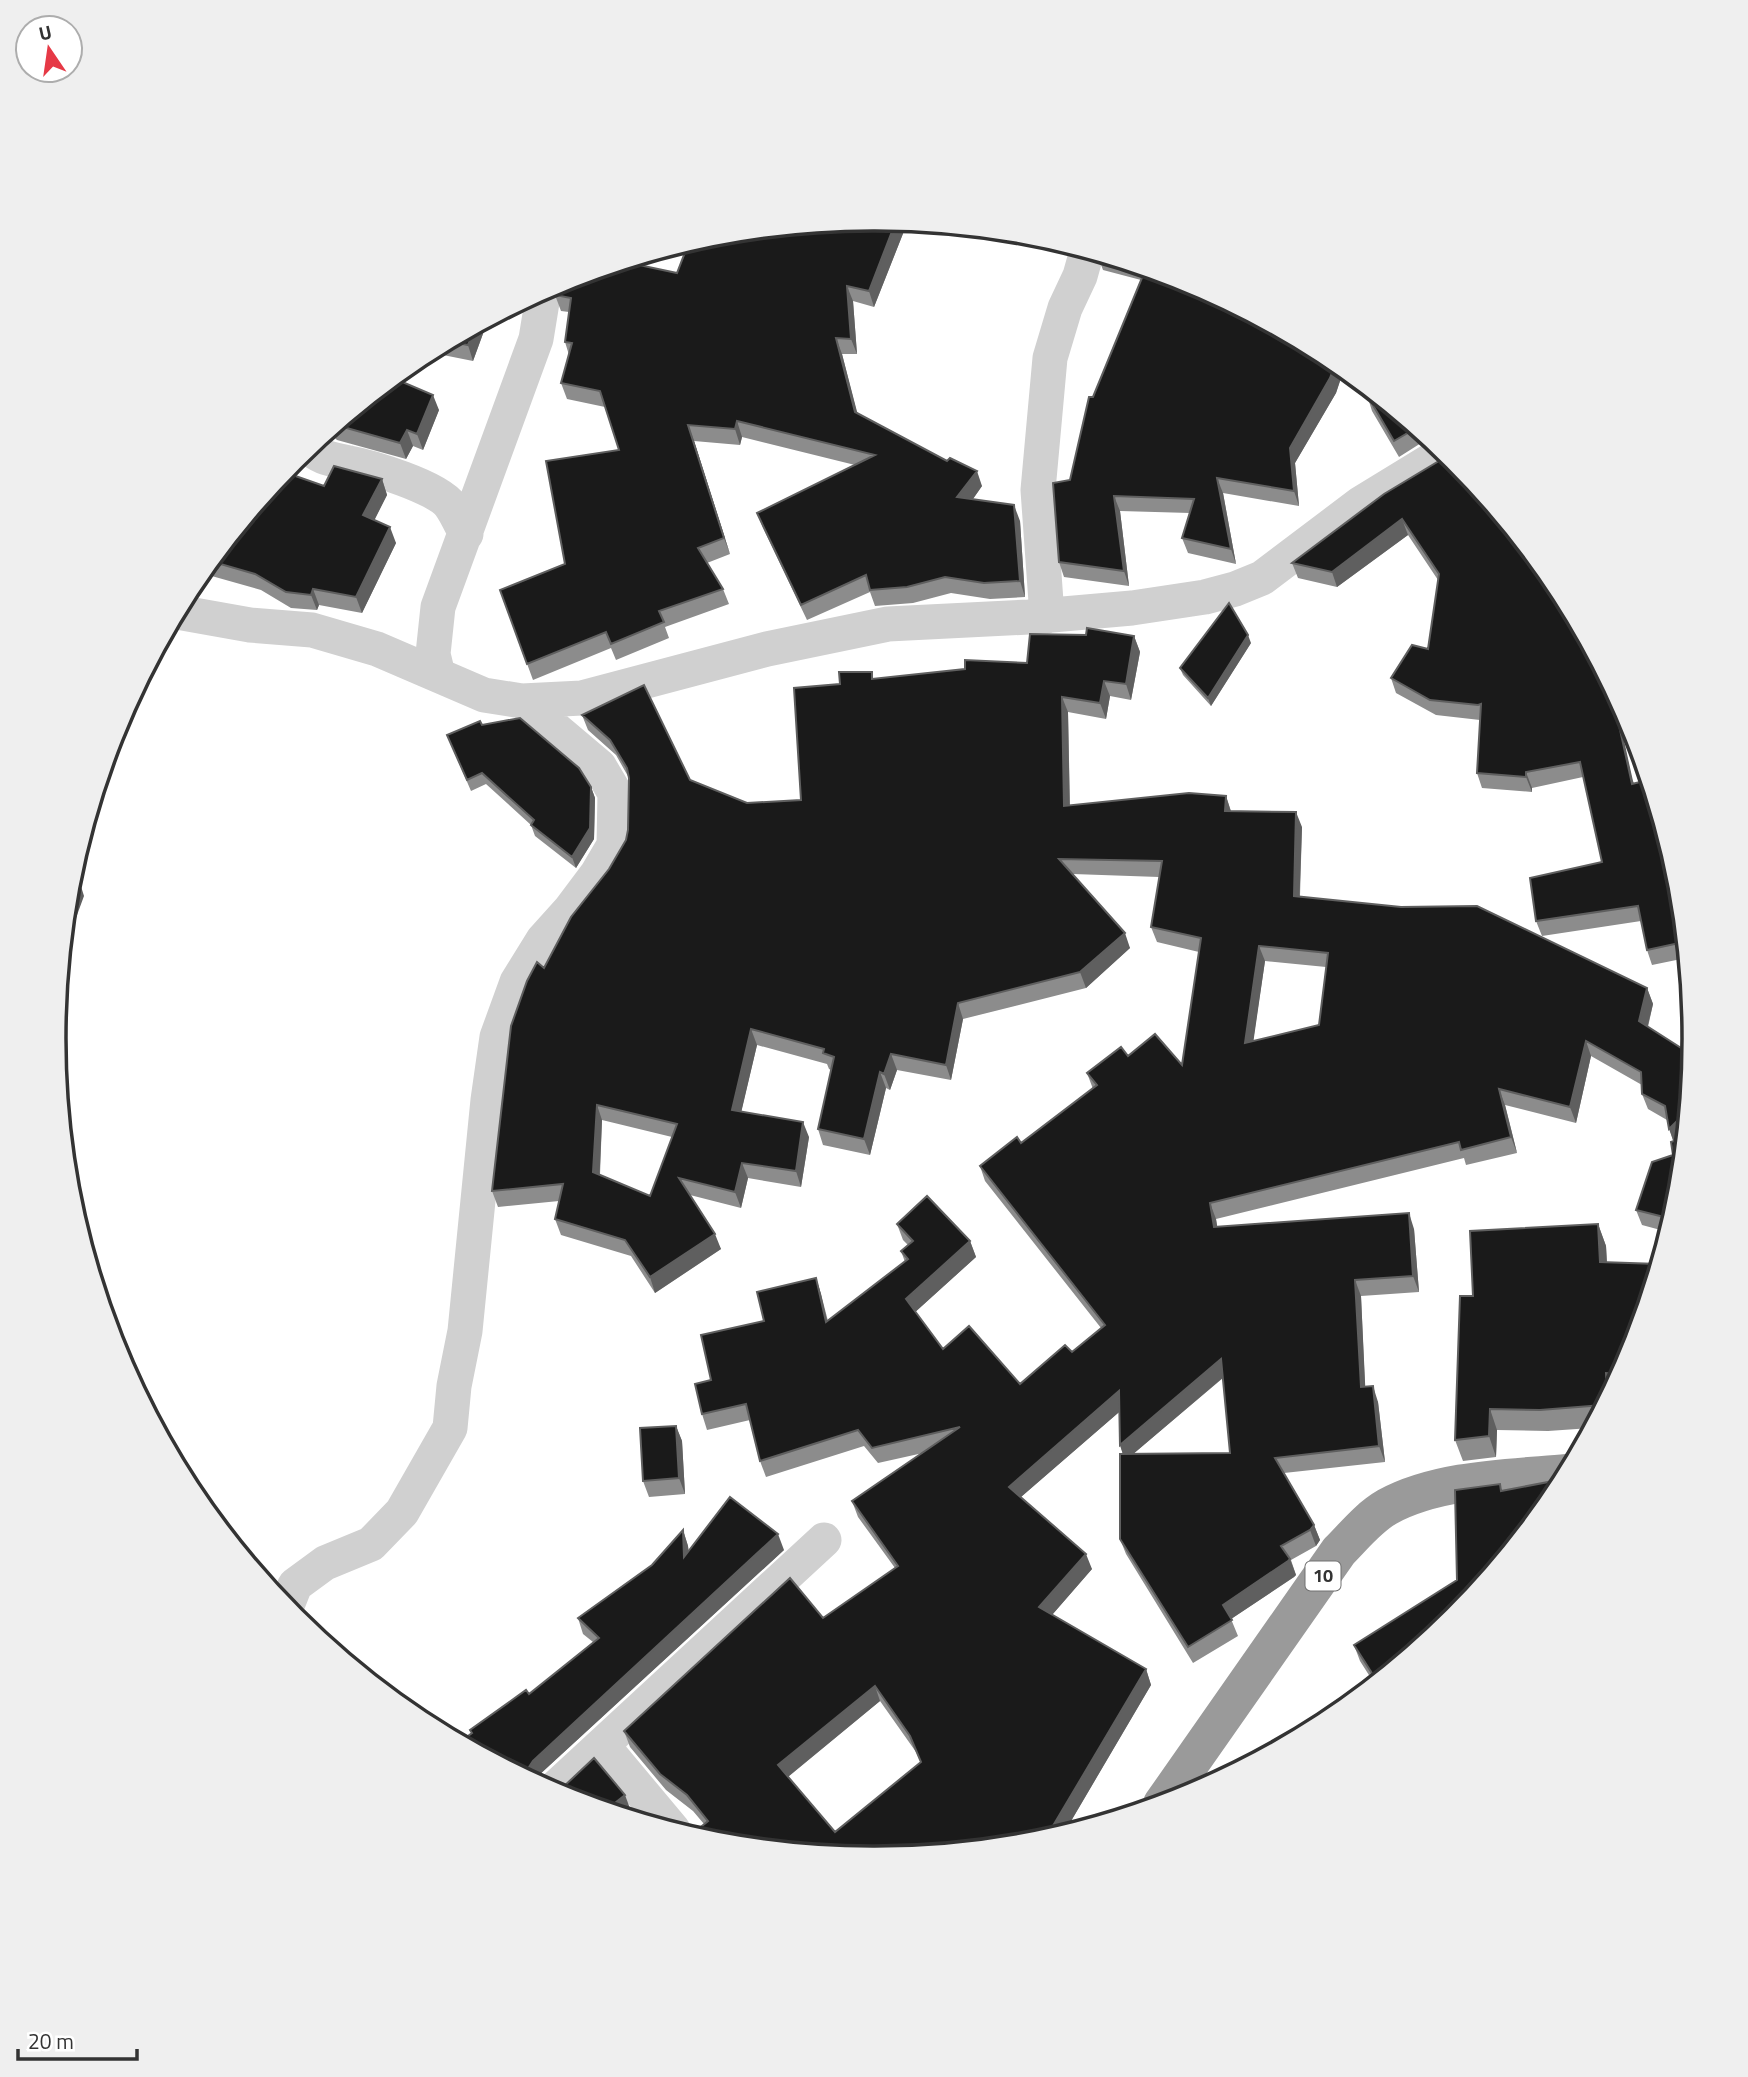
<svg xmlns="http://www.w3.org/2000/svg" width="1748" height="2077" viewBox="0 0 1748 2077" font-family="'Titillium Web',sans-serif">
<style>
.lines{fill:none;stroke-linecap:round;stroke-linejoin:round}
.street{stroke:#d0d0d0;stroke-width:35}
.highway{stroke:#9a9a9a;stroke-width:38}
.wall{fill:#8c8c8c;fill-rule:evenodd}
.shaded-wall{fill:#5f5f5f}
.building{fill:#1a1a1a;stroke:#5f5f5f;stroke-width:2;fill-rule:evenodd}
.labels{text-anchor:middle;stroke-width:7;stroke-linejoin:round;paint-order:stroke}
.shield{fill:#fff;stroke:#707070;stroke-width:2}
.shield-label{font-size:18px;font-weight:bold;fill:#333}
.rim{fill:none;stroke:#333;stroke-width:3.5}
</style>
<rect width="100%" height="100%" fill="#fff"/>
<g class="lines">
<path class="street" d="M308,447c13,12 25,12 41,16 22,4 88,24 101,42 6,8 11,20 16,29
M177,612l73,13 62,5 65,19 107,46 38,6 60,-3 185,-49 121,-25 141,-7 103,-9 73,-11 30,-8 27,-11 98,-74 85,-52
M1047,616l-9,-126 12,-132 15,-50 15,-32 7,-25
M438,675l-5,-21 5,-47 98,-268 8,-49
M286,1608l9,-23 30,-22 46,-19 31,-32 48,-84 4,-42 11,-55 23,-231 9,-63 20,-55 26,-42 27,-30 27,-36 17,-29 1,-52 -16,-27 -77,-65
M602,1745l71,85
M552,1791l272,-251"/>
<path class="highway" d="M1162,1804l177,-253c15,-15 29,-33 48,-44 51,-28 123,-29 180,-34"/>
</g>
<path class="wall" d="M874,219l38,3 -2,5 -4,-1 -32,81 -21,-6 4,53h-15l15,59 125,73 -9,13 47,22 5,76 -35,2 -39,-6 -38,10 -38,3 -5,-14 -63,28 -44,-92 -6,-15 98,-48 -113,-28 -2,8 -46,-4 36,113 -23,9 16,26 6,15 -64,23 4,11 -53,22 -5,-12 -78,32 -33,-90 65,-26 54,-114 -14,-43 -38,-8 -6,-16 8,-28 -4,-13 4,-30 -8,-1 -6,-16 122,-22z
M1097,254l91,27 142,76 14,12 -8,24 -41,70 4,43 -76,-13 13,71 -48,-11 -6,-15 8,-25 -70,-2 9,75 -65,-9 -5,-15 11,-82 23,-83 48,-117 -38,-10z
M488,320l-15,41 -45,-9z
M393,378l46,32 -16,40 -10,-4 -7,13 -69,-19 -9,-9z
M1372,392l57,46 -30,19 -27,-46 -5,-16z
M1449,455l185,328 44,96 8,79 -34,7 -5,-15 -6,-29 -99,15 -6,-15 66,-59 -19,-85 -51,11v4l-50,-4 -5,-15 3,-53 -44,-5 -40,-22 -5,-15 37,-29 10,-69 -30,-45 -71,52 -39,-9 -6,-15z
M284,472l40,14 58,-7 5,16 -13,25 22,23 -34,70 -43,-8 -2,5 -26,-2 -30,-18 -60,-17z
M1134,636l6,16 -9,48 -21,-4 -4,23 -38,-7 2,94 156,-10 5,15 71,16 -2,69 347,92 6,16 -5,23 44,28 -8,80 -4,4 -2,60 -10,33 -26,-7 -6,-15 37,-55v-14l-6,-21 -19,-11 -6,-15v-9l-51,-29 -15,67 -71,-18 12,48 -51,12 -2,-7 -248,61 1,8 197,2 5,63 -58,4 4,91 13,15 7,60 -101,11 30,52 6,15 -4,6 -25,14 5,15 -2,2 -63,42 7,17 -45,27 -67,-109 -6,-15 3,-85 -3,-9 -1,-33 -98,85 71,72 -40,46 94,54 5,16 -87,148 -30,10 -160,15 -170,-34 -11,-13 -27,-21 -36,-43 -6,-16 199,-113 72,-50 -37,-51 -6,-16 71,-48 -45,10 -14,-17 -98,31 -6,-16 -10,-41 -43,10 -5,-16 9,-34 53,-59 52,-43 5,16 7,27 77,-59 -4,-11 7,-6 -5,-5 -6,-16 73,17 6,16 -61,55 28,37 77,35 52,-32 29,-24 -116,-147 -5,-15 41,-23 72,-54 -6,-16 41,-17 54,9 17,-113 -42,-10 -6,-15 8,-50 -86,-3 57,74 -44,40 -123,31 -12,61 -54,-10 -7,20 -4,-2 -16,67 -47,-10 -5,-16 13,-59 -2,-1 -2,-5 -70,-19 -16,67 68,25 -8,50 -53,-9 -7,30 -51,-13 31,54 -66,44 -24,-37 -70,-21 -6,-16 4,-18 -61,6 -6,-16 52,-223 65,-99 17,-29 2,-10 1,-52 -13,-23 -28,-25 -6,-15 108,65 57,23 54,-3 39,-116 34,-5 153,-16zM1265,961l61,6 -7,58 -66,16zM602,1120l70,17 -22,59 -50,-21zM1223,1378l7,75 -97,1zM880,1701l36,51 5,10 -86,70 -47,-55z
M1251,643l-40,63 -28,-31 -3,-7z
M482,725l109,62 4,11 -1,41 -18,29 -41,-32 -4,-11 -45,-41 -15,7 -24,-56z
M1598,1224l8,22 1,17 24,90 -40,75 -43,3 -51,-1 -1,27 -33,4 -8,-21 18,-144z
M676,1426l6,15 3,53 -36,3 -6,-16z
M1503,1490l-50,128 -79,65 -14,-22 -6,-16 103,-65z
M683,1530l5,16 1,6 95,-2 -246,226 -3,6 -75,-40 11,-9 -1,-3 59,-36 64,-52 -10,-8 -5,-16 74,-53z"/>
<path class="shaded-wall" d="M896,221l9,1 1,4 -32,81 -5,-16z
M847,286l6,15 4,53 -6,-15z
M488,320l-15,41 -5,-16 6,-18z
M836,338l6,16 19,73 -6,-15z
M1336,362l8,7 -8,24 -41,70 4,43 -5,-15 -4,-43z
M433,395l6,15 -16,40 -6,-16z
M737,421l5,16 -2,8 -5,-16z
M688,425l6,16 36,113 -6,-16z
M407,430l6,16 -7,13 -6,-16z
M977,471l5,15 -19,27 -6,-16z
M1217,478l6,15 13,71 -5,-15z
M382,479l5,16 -18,36 -6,-16z
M1114,496l6,15 9,75 -5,-15z
M1014,505l6,16 5,76 -5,-16z
M1402,519l6,16 -71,52 -5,-15z
M390,527l6,16 -34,70 -6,-16z
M313,589l6,16 -2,5 -6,-15z
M1248,635l3,8 -40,63 -3,-8z
M1134,636l6,16 -9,48 -5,-16z
M1104,681l6,15 -4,23 -6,-16z
M1610,684l3,7 24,108 -5,-15z
M1062,697l6,15 2,110 -6,-16z
M1526,772l6,16v4l-6,-15z
M591,787l4,11 -1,41 -18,29 -4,-11z
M1226,796l5,16 -6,-1z
M1296,812l6,15 -3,84 -5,-15z
M79,880l5,16 -22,60 5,-43z
M1125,933l5,15 -44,40 -6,-16z
M1259,946l6,15 -14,97 -6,-15z
M1647,988l6,16 -8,33 -6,-16z
M958,1003l5,16 -12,61 -5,-15z
M751,1029l6,16 -19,81 -6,-16z
M1586,1041l5,15 -15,67 -6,-16z
M891,1054l6,16 -7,20 -6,-16z
M880,1072l6,16 -16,67 -6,-16z
M1499,1089l6,16 12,48 -6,-16z
M597,1105l5,15 -3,68 -6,-16z
M1687,1111l-3,24 -9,10 -6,-16z
M803,1122l6,15 -8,50 -5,-16z
M742,1163l6,15 -7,30 -6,-16z
M1210,1203l6,16 4,24 -6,-16z
M1409,1213l5,16 5,63 -6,-16z
M1598,1224l8,22 2,38 -8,-22z
M715,1234l6,15 -66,44 -5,-16z
M970,1241l6,16 -64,58 -6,-16z
M816,1278l5,16 10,44 -5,-16z
M1355,1280l6,16 5,107 -5,-16z
M1221,1359l5,16 -101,86 -5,-16z
M1606,1373l6,16 -5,9z
M1373,1386l5,16 7,60 -6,-16z
M1119,1391l6,16 -110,95 -6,-15z
M1490,1409l7,21 -1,27 -7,-21z
M676,1426l6,15 3,53 -6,-16z
M1314,1525l6,15 -4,6 -6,-16z
M683,1530l5,16 2,27 -6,-16z
M778,1534l6,16 -246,226 -3,6 -8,-4v-8l6,-9z
M1086,1554l6,15 -47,54 -6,-16z
M1290,1559l6,16 -2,2 -66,44 -5,-16z
M1146,1669l5,16 -87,148 -12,4 -2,-6z
M875,1686l5,15 -96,79 -6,-15z
M625,1795l6,16 -6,4 -19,-5z"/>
<path class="building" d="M874,219l22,2 -27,70 -22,-5 4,53 -15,-1 19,74 92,49 3,-3 27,13 -20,26 57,8 6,76 -36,2 -39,-6 -38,10 -37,3 -4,-15 -65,30 -44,-92 118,-58 -138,-34 -2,8 -47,-4 36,113 -26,10 25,41 -64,22 5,11 -53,22 -5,-12 -79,32 -27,-74 65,-26 -19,-103 73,-11 -19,-59 -39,-8 11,-40 -7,-1 6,-44 -16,-3 1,-12 5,-2 64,-19 52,11 12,-31 25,-8z
M1097,254l26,8 -26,-7z
M1146,268l42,13 142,76 6,5 -6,16 -40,70 4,43 -77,-13 14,71 -49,-11 12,-39 -80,-3 10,75 -65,-9 -6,-79 17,-3 19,-83h4z
M474,327l-6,18 -20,-4z
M393,378l40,17 -16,39 -10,-4 -7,13 -64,-18z
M1372,392l44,36 -22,13 -27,-46z
M1449,455l5,4 102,124 54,101 22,100 16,-4 30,99 6,63 -37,8 -9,-44 -102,15 -6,-43 72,-16 -22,-100 -54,10v5l-49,-4 4,-69 -3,1 -48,-5 -39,-22 21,-33 16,4 11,-75 -37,-55 -70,53 -40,-9 92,-69z
M334,466l48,13 -19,36 27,12 -34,70 -43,-8 -2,6 -25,-3 -31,-18 -45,-13 74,-89 40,14z
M1229,603l19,32 -40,63 -28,-30z
M1087,628l47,8 -8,48 -22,-3 -4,22 -38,-6 2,109 125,-13 37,3 -1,15 71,1 -2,84 107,11 76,-1 170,82 -8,33 53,34 -5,56 -18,18 -4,-23 -23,-12 -1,-22 -55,-31 -16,66 -71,-18 12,48 -50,13 -2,-8 -249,61 4,24 195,-14 4,63 -58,4 6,107 12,-1 6,60 -104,12 39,67 -4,5 -29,16 9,13 -2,2 -65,44 9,15 -44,27 -68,-108v-85l110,-1 -9,-94 -101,86 -1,-54 -110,96 77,67 -47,53 107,62 -96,162 4,5 -20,7 -160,15 -160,-16 -23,-7 17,-14 -21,-26 -27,-21 -36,-43 166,-153 33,40 75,-52 -46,-65 108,-74 -88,21 -14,-18 -98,31 -14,-57 -44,10 -7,-30 16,-4 -10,-45 63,-14 -7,-29 59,-14 10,44 82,-63 -7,-8 12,-10 -16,-17 30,-28 43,45 -64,58 37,50 26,-23 51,58 45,-39 7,7 33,-27 -125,-159 37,-29 4,6 76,-58 -10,-12 34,-26 7,9 27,-22 27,31 19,-127 -50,-11 11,-66 -103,-2 66,74 -45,39 -122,31 -12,62 -55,-11 -7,20 -4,-2 -16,67 -46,-10 16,-72 -11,-4 1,-4 -73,-20 -19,81 71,12 -7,49 -54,-8 -7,29 -56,-14 36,56 -65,43 -25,-37 -70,-21 8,-35 -71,7 19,-165 16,-45 10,-19 7,6 27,-51 38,-48 17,-29 2,-10 1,-52 -2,-10 -17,-28 -28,-25 62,-30 46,95 57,23 54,-3 -7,-112 46,-4 -1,-12h33v7l93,-10v-9l62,3 3,-29 56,1zM1259,946l69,7 -9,72 -74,18zM597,1105l80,19 -27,72 -57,-24zM875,1686l35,50 11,26 -86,70 -57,-67z
M520,718l59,50 12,19 -1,41 -18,29 -41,-32 3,-5 -52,-47 -15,7 -20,-45 33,-14 2,4z
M70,877l9,3 -12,33 3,-35z
M1684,1138l-6,61 -6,20 -36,-9 16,-48 21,-7 -2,-13z
M1598,1224l2,38 58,2 -27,89 -11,21 -14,-1 1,25 -4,7 -63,5 -50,-1 -1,27 -34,4 5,-144h13l-3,-65z
M676,1426l3,52 -36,3 -3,-53z
M1564,1479l-9,15 -102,124 -76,63 -23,-36 103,-65 -2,-90 45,-6 1,7z
M730,1497l48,37 -245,227 -6,9v8l-67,-36 12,-9 -2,-3 56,-40 3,4 70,-56 -21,-20 74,-53 31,-35 1,27z
M594,1758l31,37 -19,15 -46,-14 -5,-3 5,-3z"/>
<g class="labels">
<rect class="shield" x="1305.5" y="1561.5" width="35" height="29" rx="5"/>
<g class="shield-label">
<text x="1323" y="1582">10</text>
</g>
</g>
<path d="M0 0H1748V2077H0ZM873 231H875A807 807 0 0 1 1682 1038V1039A807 807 0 0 1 875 1846H873A807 807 0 0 1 66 1039V1038A807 807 0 0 1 873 231Z" fill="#efefef" fill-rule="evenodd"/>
<path class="rim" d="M873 231H875A807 807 0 0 1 1682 1038V1039A807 807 0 0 1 875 1846H873A807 807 0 0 1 66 1039V1038A807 807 0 0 1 873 231Z"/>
<g transform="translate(49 49) rotate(347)"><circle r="33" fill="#ffffff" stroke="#adadad" stroke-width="2"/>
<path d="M0-5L12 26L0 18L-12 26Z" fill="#e63946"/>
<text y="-10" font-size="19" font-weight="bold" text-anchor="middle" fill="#333333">U</text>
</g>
<path d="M18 2049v10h119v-10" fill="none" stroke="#333333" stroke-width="3.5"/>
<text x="28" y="2049" font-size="21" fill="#333333" stroke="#ffffff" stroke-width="5" paint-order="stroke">20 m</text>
</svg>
